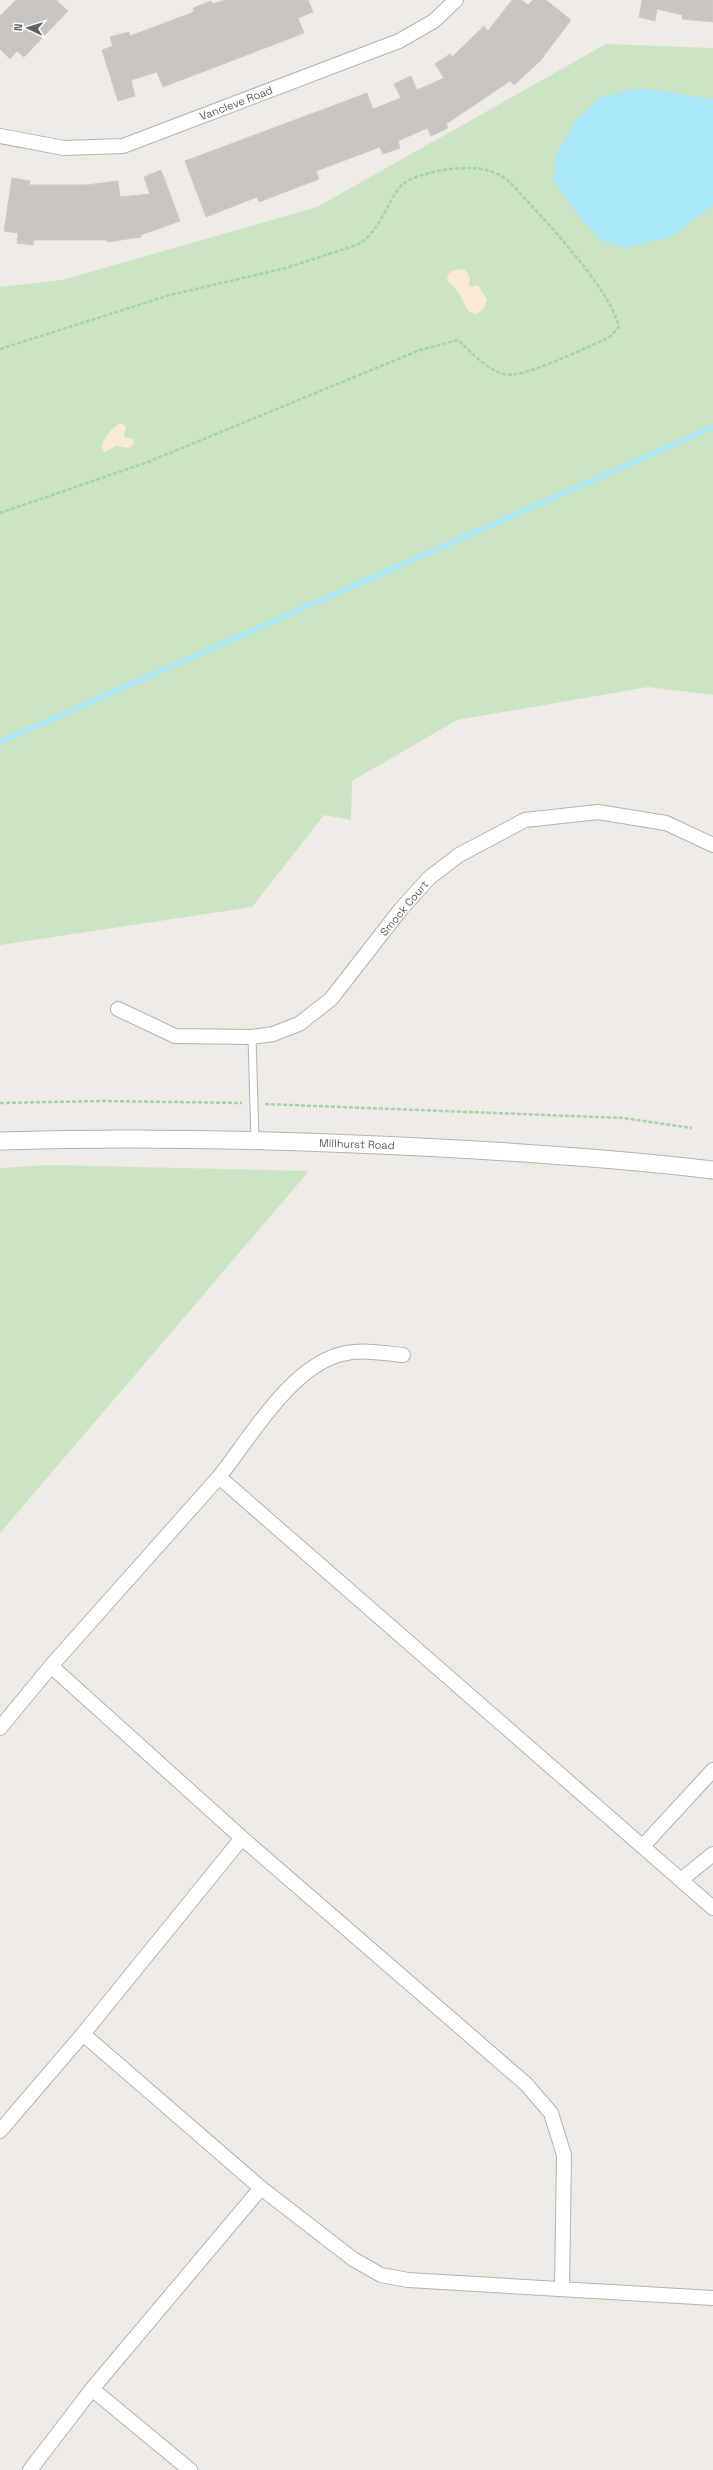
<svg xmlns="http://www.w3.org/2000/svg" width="713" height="2470" viewBox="0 0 713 2470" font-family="'Space Grotesk',sans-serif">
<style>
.green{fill:#cbe4c3}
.sand{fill:#f8e8d6}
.water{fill:#aae8f9}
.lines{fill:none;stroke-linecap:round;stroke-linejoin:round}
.stream{stroke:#aae8f9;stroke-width:5}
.building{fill:#cac5c2;stroke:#d2cbc4}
.service-casing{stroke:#b0b4b6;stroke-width:9}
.minor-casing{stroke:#b0b4b6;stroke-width:16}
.tertiary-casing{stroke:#b0b4b6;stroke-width:19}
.path{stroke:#a6d3a8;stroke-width:2.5;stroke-dasharray:4 2;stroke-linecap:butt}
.service{stroke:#fff;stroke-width:7}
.minor{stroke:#fff;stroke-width:14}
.tertiary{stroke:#fff;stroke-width:17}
.labels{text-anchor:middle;stroke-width:3;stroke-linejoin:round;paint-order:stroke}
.street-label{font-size:11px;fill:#5d6264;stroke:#fff}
</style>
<rect width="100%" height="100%" fill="#eeeae5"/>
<path class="green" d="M606,44l107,4v647l-65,-8 -191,33 -105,61 -1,39 -27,-5 -72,92 -252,38v-658l62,-7 255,-73z
M48,1165l261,6 -309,362v-365z"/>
<path class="sand" d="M465,269l5,9 -1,9 9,-2 9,15 -3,8 -8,6 -8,-3 -9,-18 -12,-13 1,-6 6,-4z
M119,424h4l3,3 -2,10 9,2 1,4 -5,5 -13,-2 -12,6c-7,-9 7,-23 15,-28z"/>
<path class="water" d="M642,88l71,11v106l-42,32 -46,11 -22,-6 -24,-25 -26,-36 2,-24 21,-37 25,-24z"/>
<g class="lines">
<path class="stream" d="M0,742l713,-315"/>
</g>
<path class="building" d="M16,0h40l12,11 -44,46 -7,-6 -7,8 -10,-10v-33z
M225,0h83l5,12 -15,6 6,15 -141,54 -6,-15 -26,8 4,16 -17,5 -16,-51 11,-4 -3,-9 19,-5 1,4 64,-24 -1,-4 18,-7 2,3z
M512,0h10l6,5 5,-5h13l25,20 -31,41 -26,24 -4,-4 -64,43 2,4 -17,8 -4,-8 -29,13 2,7 -17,6 -3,-7 -64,24 3,8 -60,23 -2,-5 -51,20 -21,-56 182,-68 6,16 28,-11 -7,-14 17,-8 6,14 27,-12 -9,-14 15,-10 2,3 32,-31 4,5z
M642,0h71v22l-31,-3 1,-4 -26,-6 -2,12 -16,-4z
M161,170l19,51 -39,14v2l-34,5v-2h-73l-1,5 -16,-2 1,-10 -14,-2 8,-53 18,3 -1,4h58l31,-4 2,16 30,-3 -6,-17z"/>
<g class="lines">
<defs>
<path id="service" d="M252,1037l3,103"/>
<path id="minor" d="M0,136l64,12 59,-2 276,-105 35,-20 22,-21
M118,1009l57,27 77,1 21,-3 26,-10 32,-25 70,-90 28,-31 30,-23 66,-35 73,-8 68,11 47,22
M219,1477c31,-39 72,-111 123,-123 20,-5 41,-1 61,1
M51,1666l191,172 284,246 25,29 13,42 -2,133
M0,1728l51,-62 168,-189 494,431
M643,1846l70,-76
M681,1880l32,-26
M83,2034l178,154 92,71 28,16 27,5 305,18
M0,2131l83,-97 159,-196
M92,2389l98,81
M30,2470l62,-81 169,-201"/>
<path id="tertiary" d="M0,1141c118,-4 237,-2 355,3 120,5 239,12 358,26"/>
</defs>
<use href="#service" class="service-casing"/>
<use href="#minor" class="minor-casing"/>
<use href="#tertiary" class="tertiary-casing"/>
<path class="path" d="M0,349l170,-54 116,-27 71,-23c22,-12 28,-39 43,-58 12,-15 65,-22 82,-18 11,2 19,6 28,13 30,34 99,103 109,145l-8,9 -9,5c-21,8 -80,39 -99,33 -17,-5 -32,-22 -45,-34l-38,10 -272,112 -148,51
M0,1103l103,-2 139,2
M265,1104l358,14 69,10"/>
<use href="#service" class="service"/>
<use href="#minor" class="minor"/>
<use href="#tertiary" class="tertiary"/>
</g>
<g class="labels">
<g class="street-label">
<text transform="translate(236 103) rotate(-21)" y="4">Vancleve Road</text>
<text transform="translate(404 908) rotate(-50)" y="4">Smock Court</text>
<text transform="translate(357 1144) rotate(2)" y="4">Millhurst Road</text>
</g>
</g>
<g transform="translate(28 28) rotate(274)" stroke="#ffffff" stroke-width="3" paint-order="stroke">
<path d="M0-3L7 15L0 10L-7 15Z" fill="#5d6264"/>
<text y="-6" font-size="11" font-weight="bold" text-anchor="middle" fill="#5d6264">N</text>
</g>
</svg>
